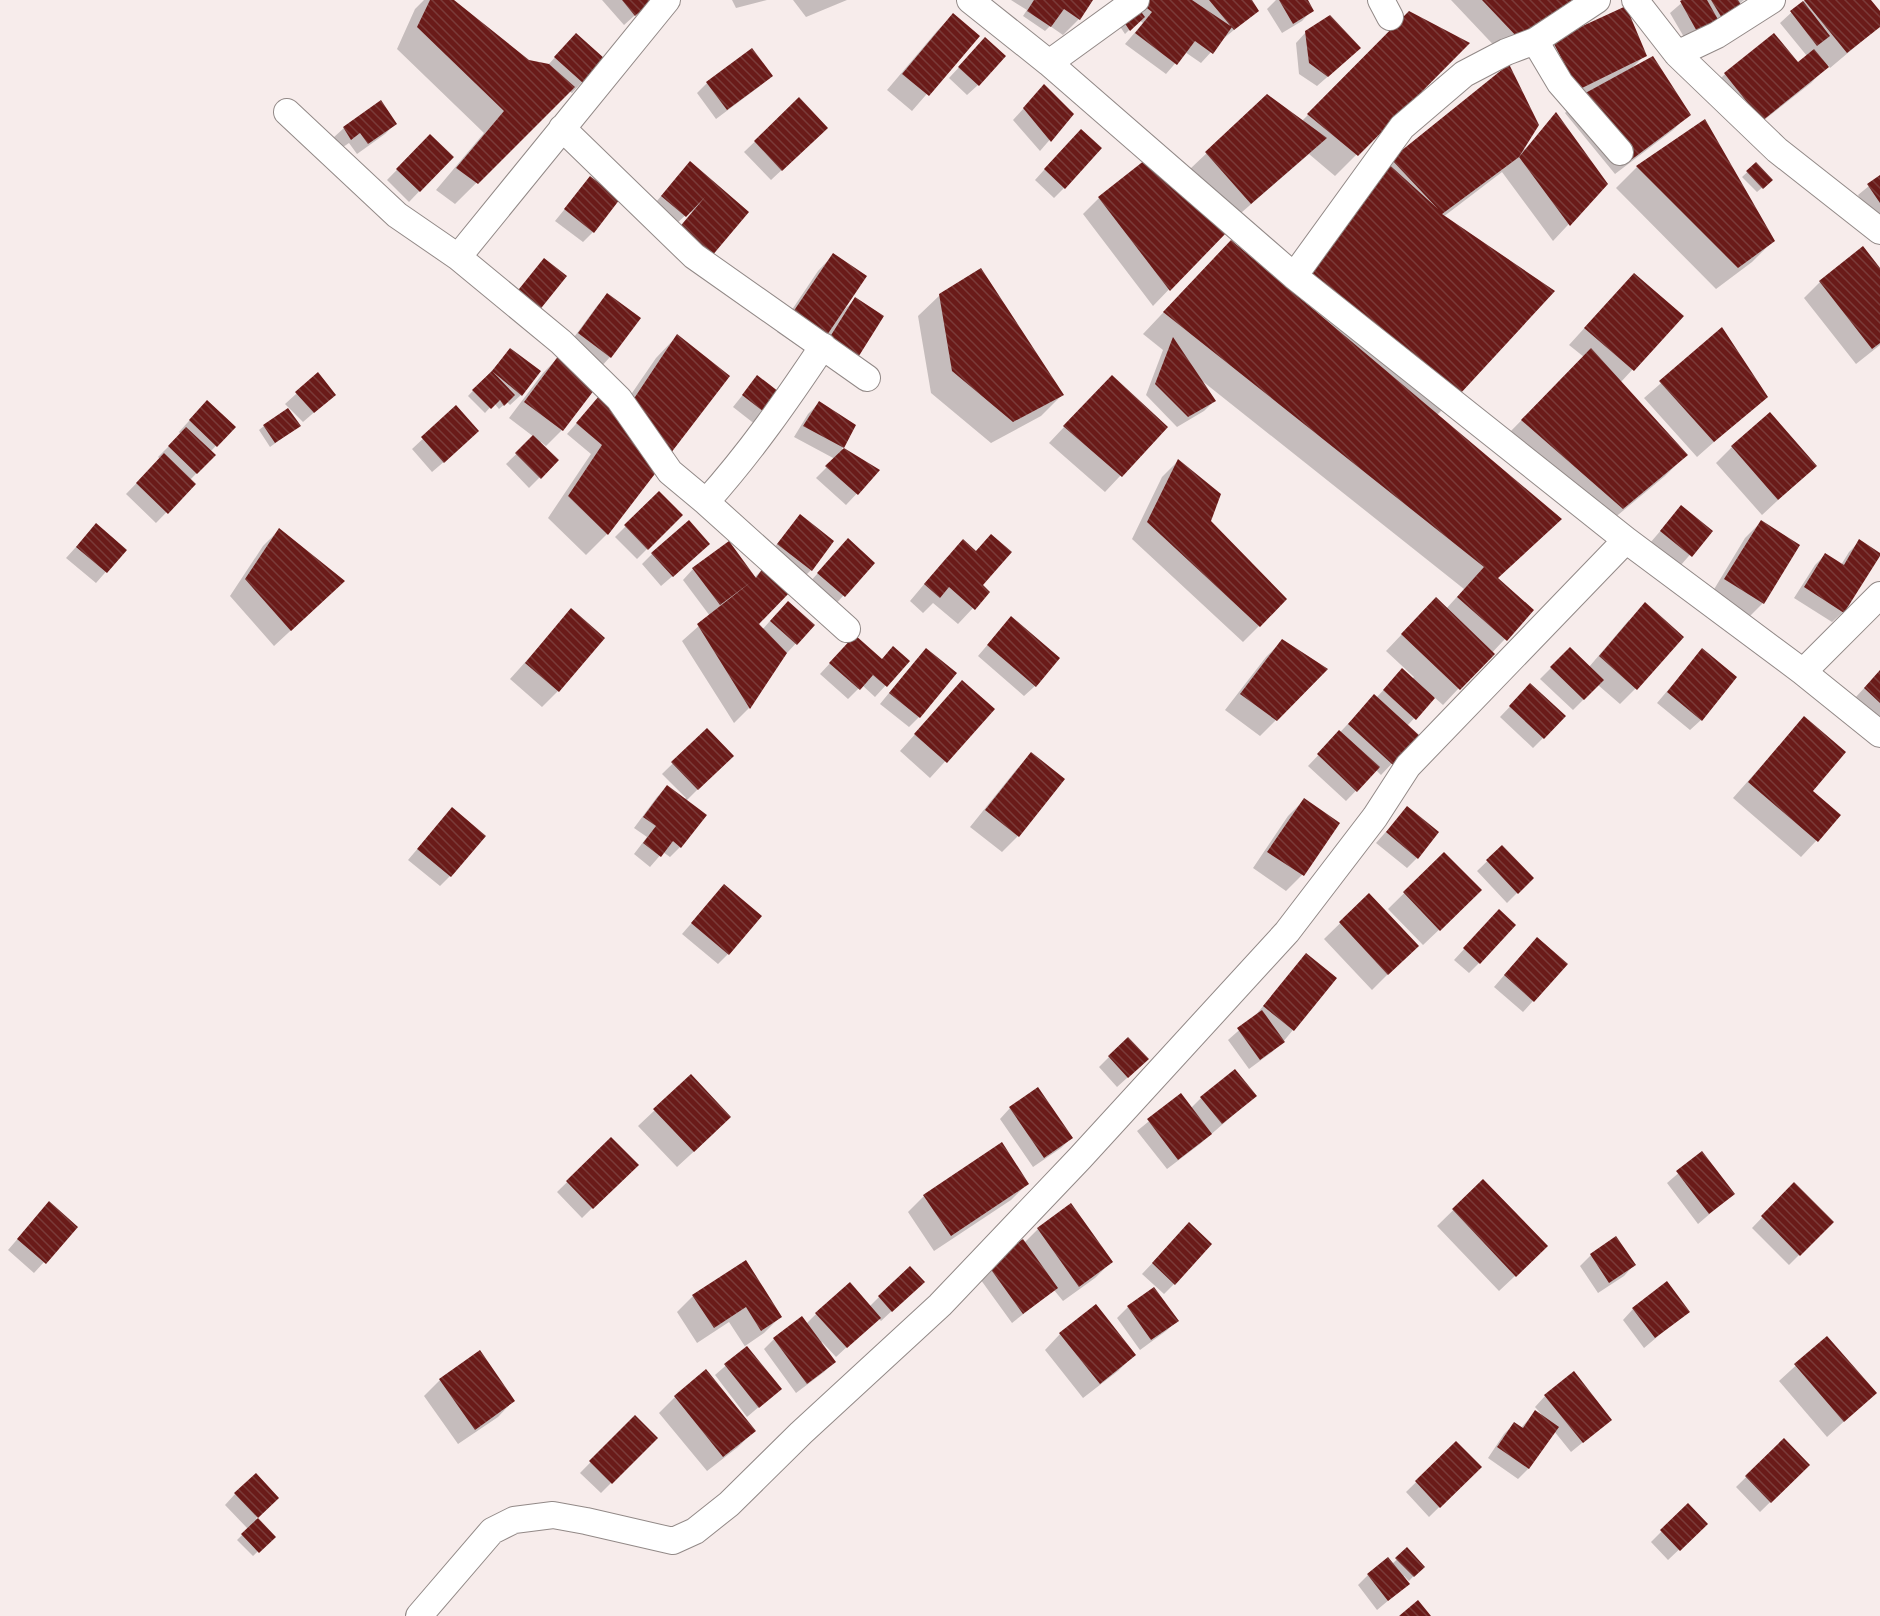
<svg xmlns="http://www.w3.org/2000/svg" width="1880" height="1616" viewBox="0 0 1880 1616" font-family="'Playfair Display',serif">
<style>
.shadow{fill:#0003}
.building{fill:url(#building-back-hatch)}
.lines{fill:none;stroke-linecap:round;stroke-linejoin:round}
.street-casing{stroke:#928987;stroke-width:28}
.street{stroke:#fff;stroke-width:26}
</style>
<defs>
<pattern id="building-back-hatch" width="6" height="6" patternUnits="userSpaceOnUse" patternTransform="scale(1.5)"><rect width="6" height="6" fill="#6a1b19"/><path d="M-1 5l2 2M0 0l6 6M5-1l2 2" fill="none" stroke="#7a3b39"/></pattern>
</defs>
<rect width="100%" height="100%" fill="#f7eceb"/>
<path class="shadow" d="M424,0h28l76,61 20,4 18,-20 37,14 -31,34 -3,-2 -114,113 -19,-14 48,-57 -87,-84 18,-40z
M602,0h50l-28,25z
M732,0h35l-31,8z
M793,0h54l-41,17z
M1011,0h81l-13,19 -16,16 -13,-9 -5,5 -22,-15 4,-6z
M1150,0h100l7,11 -34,28 -22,24 -16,-11 -19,22 -41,-30 18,-21 -4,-3 -14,14 -6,-9z
M1276,0h30l6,10 -10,11 -20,12 -15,-24z
M1451,0h125l-74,54z
M1685,0h59l-56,44 -18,-31z
M1805,0h64l11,13v13l-50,42 -2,-3 -17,18 -66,52 -36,-45 16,-16 49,-39 23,29 10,-8 -27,-33z
M1409,13l58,31 -132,132 -26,-22 -75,65 -44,-50 77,-73 34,26z
M953,15l24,21 -65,75 -25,-21 50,-59z
M1306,32l43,26 -32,28 -18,-12 -3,-31z
M1553,42l92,13 -12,12 56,47 -16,16 -58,44 -50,-61 17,-17 -20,9 -25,-47z
M975,50l3,35 -11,10 -18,-17z
M771,75l-11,11 -44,33 -19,-26 10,-10z
M1034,97l38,17 -32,37 -27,-31z
M799,99l17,39 -45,42 -27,-28z
M1556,114l50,70 -53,57 -51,-69 -59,45 16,176 -22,22 59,164 36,31 -89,95 -9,-8 -27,29 11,10 -37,39 -5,-5 -30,31 -38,-35 56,-59 12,-9 16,-17 20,-2 2,-2 -28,-26 34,-36 26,-6 18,-20 -263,-209 13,21 -10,10 -27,16 -31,-32 17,-45 -20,-16 67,-71 75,24 76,-105 31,-22 133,-11z
M395,124l-10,10 -28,20 -8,-11 -9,6 -7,-11 11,-10z
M430,136l22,21 -43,45 -22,-22z
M1070,141l-6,47 -10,10 -19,-18z
M1145,162l79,70 -71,74 -70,-92 16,-16z
M1756,164l15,16 -14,12 -15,-15z
M1637,167l136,74 -21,21 -36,27 -100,-101z
M680,173l67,39 -79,29 24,-29 -2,-1 -16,15 -22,-19z
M1880,177v51l-22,-33z
M590,178l3,54 -10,10 -28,-21z
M833,255l10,56 12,-12 1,59 -38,-7 11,-19 -21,21 -31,-21 41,-61z
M1880,270v75l-24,19 -52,-66 16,-16z
M1618,291l64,25 -62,67 66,72 -21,21 -64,53 -101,-87 84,-85 -15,-12z
M607,295l3,62 -10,11 -31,-24 28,-38z
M940,295l122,100 -21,21 -50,27 -60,-50 -13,-77z
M1722,330l44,66 -69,61 -53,-59z
M677,336l51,40 -121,158 -21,21 -38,-37 43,-64 -24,-20 32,-36 20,14 37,-54z
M511,350l10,45 -11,10 -3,-3 -8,7 -5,-6 -9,10 -17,-17z
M559,357l3,73 -16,16 -5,-4 -1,2 17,16 -28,28 -23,-24 28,-27 -25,-19 34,-45z
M318,374l16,21 -31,27 -18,-18z
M757,377l10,37 -11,11 -23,-18z
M1096,393l70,34 -61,65 -56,-49z
M819,403l35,22 -12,24 36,22 -32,34 -30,-27 19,-19 -41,-22 14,-23z
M456,408l11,34 -35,30 -20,-23z
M197,412l37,15 -24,25 4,3 -24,25 4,4 -38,39 -30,-29 34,-35 -2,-2 23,-23 -2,-2z
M264,426h35l-29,21 -11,-17z
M1732,447l83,19 -53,49 -46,-52z
M1178,461l81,165 -16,16 -111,-103 30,-62z
M659,493l22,22 -44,44 -22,-22z
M1681,507l30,24 -31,35 -30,-23z
M800,516l11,54 -10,10 -33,-25z
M1761,522l37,24 -35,57 -16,16 -37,-23 35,-58z
M96,525l29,25 -29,33 -30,-25z
M279,530l48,67 -53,49 -44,-50 33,-50z
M991,536l-10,49 7,7 -30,32 -25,-21 -10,10 -13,-12 37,-44 28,-5z
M1860,541l-17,71 -11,10 -38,-24 21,-33 10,-10 16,10 8,-13z
M838,551l35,12 -40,44 -25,-23z
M652,554l45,1 -36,31 -19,-22z
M765,567l-8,57 5,6 15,-17 36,12 -27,29 -37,54 -15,15 -52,-82 28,-25 -27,-36 10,-11 61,9z
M572,610l-14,81 -16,16 -32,-28z
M1629,620l7,68 -16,16 -22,-19 -25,25 -33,-31 30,-30 19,18z
M1001,629l34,57 -11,10 -46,-40z
M1282,641l-6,79 -16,16 -35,-26 41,-53z
M845,647l36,13 27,1 -33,36 -13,-12 -14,14 -28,-25z
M1702,650l-1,70 -11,10 -33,-27z
M916,660l3,57 -10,10 -29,-23z
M1880,671v52l-26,-24z
M962,682l31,27 -63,69 -30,-27z
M1520,696l23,42 -10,10 -33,-31z
M1804,718l12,123 -15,16 -68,-59z
M707,730l25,25 -46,46 -6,46 -10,10 -7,-5 -13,15 -16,-13 13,-17 -13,-9 23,-31 10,-10 17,13 2,-2 -24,-24z
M1031,754l32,25 -45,57 -16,16 -32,-25 46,-57z
M1304,800l34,23 -36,52 -16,16 -33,-23 35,-52z
M1407,808l10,50 -10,10 -31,-25z
M442,820l8,56 -10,10 -32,-26z
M1502,847l30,31 -25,25 -30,-32z
M1444,854l20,52 -41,39 -35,-36z
M724,886l4,68 -10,10 -36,-30z
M1369,895l32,66 -29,29 -48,-51z
M1489,922l-10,41 -10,10 -15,-13z
M1526,950l39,15 -42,47 -29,-25z
M1306,955l29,24 -52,63 -11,10 -23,17 -21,-29 26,-23z
M1109,1057l28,12 -20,18 -18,-20z
M691,1076l23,57 -37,34 -39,-41z
M1181,1095l10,13 10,-10 54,-2 -55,48 -33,25 -30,-38z
M1010,1108l61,30 -10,10 -28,19 -33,-48z
M611,1139l25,26 -54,53 -25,-26z
M1702,1153l31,41 -35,30 -31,-41z
M1483,1181l47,81 -31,29 -62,-65z
M1027,1184l-16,16 -77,51 -26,-39 16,-16z
M1794,1184l38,38 -43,43 -37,-37z
M39,1214l37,13 -42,46 -26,-23z
M1038,1229l73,33 -16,16 -32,23 -9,-11 -42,33 -34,-47 46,-33z
M1179,1235l-5,49 -10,10 -22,-20z
M1616,1238l18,27 -10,11 -26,17 -18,-27 11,-11z
M746,1263l34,54 -16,16 -19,13 35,43 -33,28 -32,-42 31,-27 -17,-26 -32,21 -20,-31 16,-16z
M1154,1289l23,32 -11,10 -26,19 -23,-32 11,-11z
M912,1292l-31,29 -3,-3 -42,39 -14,-15 -2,2 14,18 -10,10 -28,21 -32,-44 10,-10 32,-15 10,-10 53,-7 10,-10z
M1633,1309l55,2 -44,37 -21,-28z
M1060,1334l74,21 -16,16 -35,27 -38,-48z
M1826,1338l49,55 -48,44 -48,-56z
M479,1352l34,49 -15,16 -40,27 -34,-48 16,-16z
M1545,1396l65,24 -39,32 -17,-21 -26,38 -10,10 -30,-21 16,-24 10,-10 7,4 14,-16 7,3 -7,-8z
M675,1397l79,34 -16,16 -31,24 -48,-58z
M635,1417l21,21 -55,55 -21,-20z
M1784,1440l24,25 -48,47 -24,-25z
M1456,1443l24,24 -51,50 -23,-25z
M235,1494l42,4 -21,20 17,19 -20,19 -16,-16 11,-11 -23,-24z
M1688,1505l18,19 -38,36 -17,-18z
M1407,1550l16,16 -14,15 -5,-5 -2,1 6,7 -31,26 -19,-25 10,-10 24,-11z"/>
<path class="building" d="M430,0h24l75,60 20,4 26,23 -97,97 -22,-16 48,-57 -87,-84z
M622,0h31l-18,16z
M1034,0h59l-13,20 -16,-11 -13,18 -24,-16z
M1148,0h44l40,27 -19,27 -18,-13 -18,24 -42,-32 17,-21 -9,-7z
M1209,0h43l7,11 -25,19z
M1279,0h29l6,11 -21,13z
M1482,0h90l-53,39z
M1682,0h25l13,23 -21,12 -19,-34z
M1711,0h27l7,11 -20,12z
M1804,0h67l9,11v16l-33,26z
M1803,1l27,35 -13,10 -27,-35z
M1136,5l9,12 -15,14 -8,-12z
M1626,6l21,50 -69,34 -26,-50z
M1409,11l61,32 -112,113 -51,-42z
M953,13l27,23 -51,60 -27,-22z
M1330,15l31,33 -33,29 -19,-14 -4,-32z
M576,33l29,26 -22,24 -29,-26z
M1774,33l24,29 16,-13 15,18 -67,54 -38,-48z
M985,37l21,19 -27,30 -21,-19z
M752,48l21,28 -46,34 -21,-28z
M1653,56l38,59 -60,45 -51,-64z
M1509,64l30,61 -20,32 37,-45 52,72 -38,42 -51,-69 -77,57 113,77 -95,103 -163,-118 86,-117 55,50 -47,-50z
M1044,84l30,30 -23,28 -28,-34z
M1267,94l60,44 -76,66 -46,-52z
M799,97l29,31 -46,43 -28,-30z
M381,100l16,24 -29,20 -8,-11 -9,7 -8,-13z
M1705,119l70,122 -37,27 -102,-102z
M1081,129l21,19 -37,41 -21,-20z
M430,134l24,23 -34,35 -24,-23z
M1145,160l82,72 -57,59 -72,-94z
M690,161l59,51 -38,45 -33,-28 27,-32 -19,20 -25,-21z
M1756,162l17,18 -10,9 -17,-18z
M1880,175v28l-13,-19z
M590,176l30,23 -26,34 -30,-24z
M1231,240l331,279 -64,59 36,32 -27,31 -50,-44 27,-30 -321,-255z
M1863,246l17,22v75l-8,6 -53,-68z
M833,253l34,23 -42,62 -34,-23z
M544,258l23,18 -29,36 -23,-18z
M981,268l83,127 -51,27 -61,-51 -13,-77z
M1634,273l50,43 -50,55 -50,-43z
M607,293l34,25 -30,40 -33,-25z
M855,297l29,19 -27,43 -29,-19z
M1722,327l46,70 -54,45 -55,-61z
M677,334l53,42 -122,159 -40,-39 34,-51 -26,-22 23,-27 24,19z
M1173,337l43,64 -28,16 -33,-33z
M510,348l31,23 -19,25 -30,-25z
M1591,348l97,107 -65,54 -102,-89z
M559,355l39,30 -35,46 -39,-29z
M492,371l23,24 -11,11 -4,-6 -9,9 -19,-19z
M318,372l18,23 -22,18 -19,-21z
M757,375l26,20 -15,20 -26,-20z
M1112,375l56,52 -46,50 -59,-51z
M207,400l29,27 -19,20 -28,-27z
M819,401l37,24 -12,23 -41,-22z
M456,405l23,26 -35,32 -23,-26z
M288,408l13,18 -26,17 -12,-18z
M1770,412l47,54 -39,34 -47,-54z
M186,427l30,28 -19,19 -29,-28z
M533,435l26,25 -18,19 -26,-26z
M844,448l36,22 -22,25 -33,-29z
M164,453l32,31 -28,30 -32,-31z
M1178,459l43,35 -10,27 76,78 -27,28 -113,-105z
M659,491l24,24 -35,35 -24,-25z
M1681,505l32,26 -21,26 -32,-26z
M800,514l34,27 -22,30 -35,-27z
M689,520l21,24 -37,33 -22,-24z
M1761,520l39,25 -36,59 -40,-25z
M96,523l31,27 -20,23 -31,-26z
M279,528l66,53 -54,50 -46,-52z
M991,534l21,18 -29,33 7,7 -15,18 -26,-23 -9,11 -16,-14 39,-45 13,12z
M848,538l27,25 -30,34 -28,-24z
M1859,539l21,14v3l-36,57 -40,-26 21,-34 19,12z
M729,541l27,37 9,-13 26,26 -32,33 28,29 -37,56 -53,-85 54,-42 -31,23 -28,-37z
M1436,597l59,57 -35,36 -59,-56z
M788,601l27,24 -18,20 -27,-24z
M1645,602l39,35 -47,53 -38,-34z
M571,608l34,30 -46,54 -34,-29z
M1011,616l49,42 -24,29 -49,-42z
M855,635l27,24 11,-13 17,15 -23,26 -14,-12 -13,15 -31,-27z
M1282,639l46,30 -51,52 -37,-27z
M1570,647l34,33 -20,20 -34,-33z
M926,648l31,25 -37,45 -31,-25z
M1702,648l35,29 -35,44 -35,-29z
M1402,668l33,30 -19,22 -33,-30z
M1880,670v33l-16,-15z
M962,680l33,29 -48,54 -33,-29z
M1530,683l36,33 -22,23 -35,-33z
M1374,694l46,42 -27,29 -45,-41z
M1804,716l42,36 -33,39 28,24 -23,27 -70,-60z
M707,728l27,28 -36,34 -27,-28z
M1339,730l41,37 -23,25 -40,-38z
M1031,752l34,27 -46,58 -34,-27z
M667,785l40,30 -26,33 -8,-7 -12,16 -18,-14 13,-17 -13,-9z
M1304,798l36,25 -36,53 -37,-24z
M1407,806l32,26 -21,27 -32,-27z
M452,807l34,29 -35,41 -34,-28z
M1502,845l32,33 -16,16 -32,-34z
M1444,852l38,38 -42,41 -37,-39z
M724,884l38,32 -33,39 -38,-32z
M1369,893l50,53 -31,29 -49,-53z
M1499,909l17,16 -36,39 -17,-16z
M1537,937l31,27 -34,38 -30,-27z
M1306,953l31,25 -43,53 -31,-25z
M1262,1010l23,32 -25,18 -23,-32z
M1128,1037l21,22 -21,19 -20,-22z
M1235,1069l22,27 -35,28 -22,-27z
M691,1074l40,43 -37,35 -41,-43z
M1038,1087l35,51 -29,20 -35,-51z
M1181,1093l31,41 -34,26 -31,-41z
M611,1137l28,28 -46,44 -27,-28z
M1002,1142l27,42 -78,52 -28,-41z
M1702,1151l33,43 -26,20 -33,-43z
M1483,1179l65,67 -32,31 -64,-68z
M1794,1182l40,40 -34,34 -39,-40z
M49,1201l29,26 -32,37 -29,-25z
M1071,1203l42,59 -34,25 -42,-59z
M1189,1222l23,22 -37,41 -23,-22z
M1616,1236l20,29 -27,18 -19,-29z
M1023,1239l35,49 -35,26 -36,-50z
M746,1260l36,57 -21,14 -15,-24 -32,21 -22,-33z
M910,1266l15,16 -33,30 -14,-16z
M1667,1281l23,31 -35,26 -23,-30z
M850,1282l31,36 -34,30 -32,-35z
M1154,1287l25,34 -28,19 -24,-34z
M1096,1304l40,51 -36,29 -41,-51z
M802,1316l34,46 -29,22 -34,-46z
M1827,1336l50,57 -33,29 -50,-58z
M747,1346l35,43 -23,19 -35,-44z
M480,1350l35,51 -40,29 -36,-51z
M706,1369l50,62 -33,26 -49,-61z
M1574,1371l38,49 -29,23 -39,-48z
M1535,1410l24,17 -30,42 -32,-22 17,-25 9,6z
M635,1415l23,23 -46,46 -23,-23z
M1784,1438l26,27 -39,38 -26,-27z
M1456,1441l26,26 -42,41 -25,-27z
M256,1473l23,25 -21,20 -24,-25z
M1688,1503l20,21 -28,27 -20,-21z
M258,1518l18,19 -17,16 -18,-19z
M1407,1547l18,20 -11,10 -19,-19z
M1388,1557l22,27 -22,17 -21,-27z
M1418,1600l13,16h-32z"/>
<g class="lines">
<defs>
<path id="street" d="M1381,0l9,17
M1635,0l42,54 40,-19 55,-35
M1535,41l25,42 60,69
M1677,54l100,96 103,81
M1049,63l87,-63
M287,112l110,103 61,42 103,85 58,57 51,73 36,30 141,127
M562,128l132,128 173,122
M458,257l209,-257
M1294,276l108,-149 62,-53 42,-22 29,-11 62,-41
M706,502c44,-49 81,-102 117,-156
M1626,540l177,132 77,62
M1803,672l77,-77
M419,1616l73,-85 22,-11 39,-5 33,6 87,20 22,-10 34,-27 72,-71 139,-128 140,-147 207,-226 88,-115 33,-51 218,-226 -332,-264 -245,-213 -79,-63"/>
</defs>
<use href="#street" class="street-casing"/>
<use href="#street" class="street"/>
</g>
</svg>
